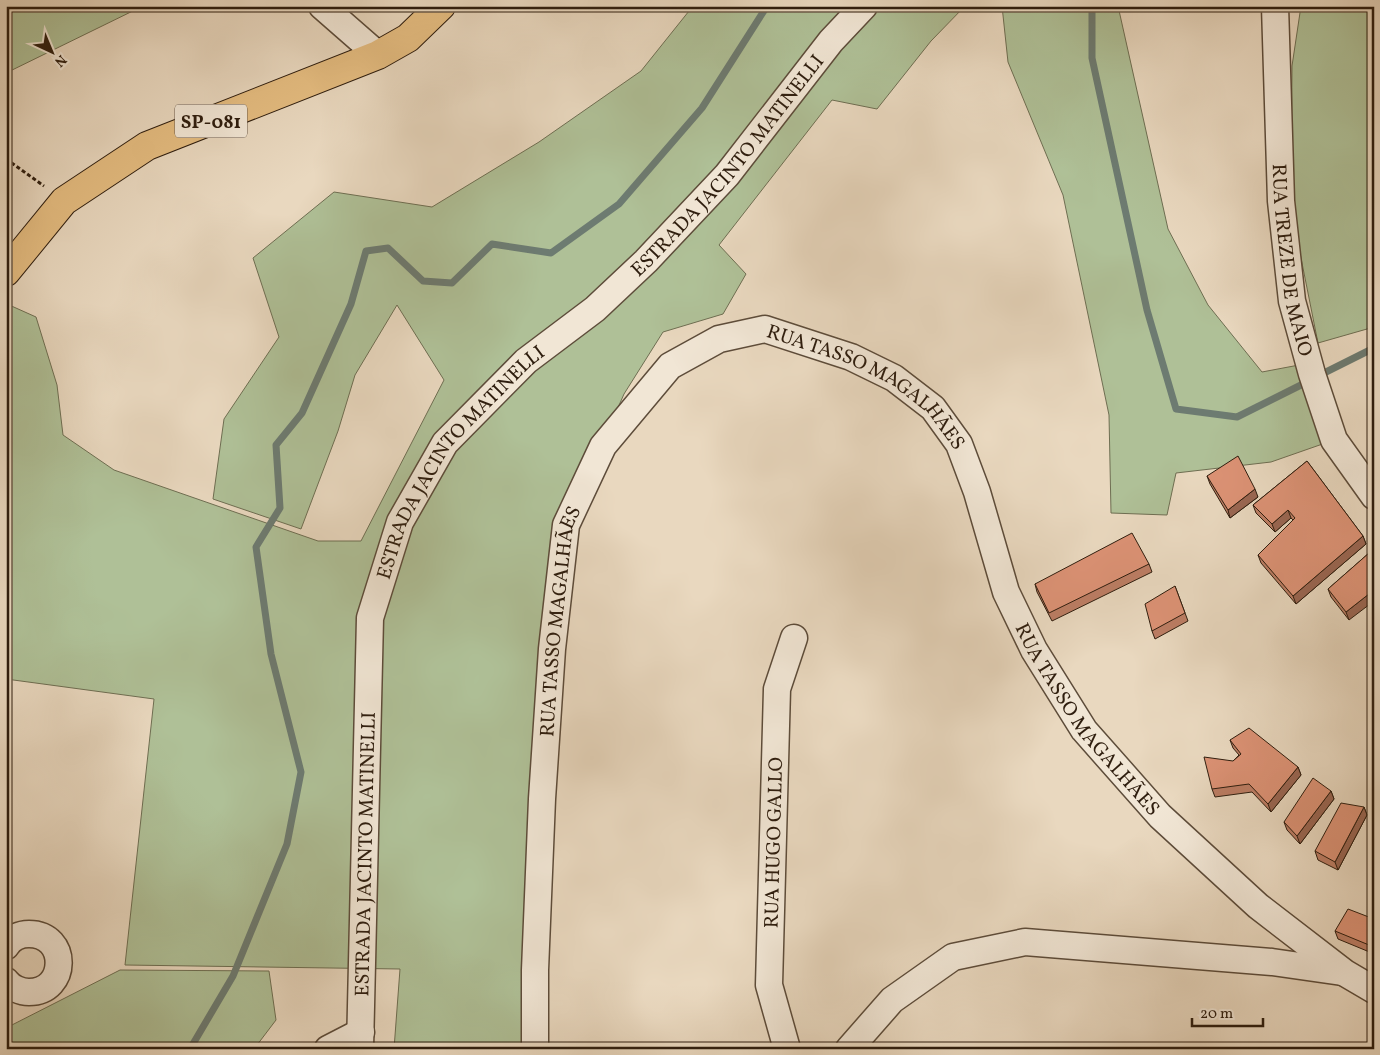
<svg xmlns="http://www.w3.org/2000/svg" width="1380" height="1055" viewBox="0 0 1380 1055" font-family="Vollkorn,serif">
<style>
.green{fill:#afc097;stroke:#6e6e52}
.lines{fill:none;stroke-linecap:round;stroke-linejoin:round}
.stream{stroke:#6d7b71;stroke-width:7}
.minor-casing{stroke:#5d4c3a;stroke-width:29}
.major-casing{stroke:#2e1d0e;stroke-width:30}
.path{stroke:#2e1d0e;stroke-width:3;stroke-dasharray:4 2.5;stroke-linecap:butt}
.minor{stroke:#f1e6d5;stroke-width:26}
.major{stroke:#e4bc80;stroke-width:28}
.wall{fill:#bd7e65;stroke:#2e1d0e}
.shaded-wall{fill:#9a6652;stroke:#2e1d0e}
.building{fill:#dc9275;stroke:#2e1d0e}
.labels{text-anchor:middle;stroke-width:5;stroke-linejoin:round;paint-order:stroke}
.shield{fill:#f1e6d5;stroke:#68594a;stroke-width:1}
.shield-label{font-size:19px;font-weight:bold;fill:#2e1d0e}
.street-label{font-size:20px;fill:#2e1d0e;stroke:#f1e6d5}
</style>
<rect width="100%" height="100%" fill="#e9d8bf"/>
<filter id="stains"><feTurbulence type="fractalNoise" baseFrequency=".004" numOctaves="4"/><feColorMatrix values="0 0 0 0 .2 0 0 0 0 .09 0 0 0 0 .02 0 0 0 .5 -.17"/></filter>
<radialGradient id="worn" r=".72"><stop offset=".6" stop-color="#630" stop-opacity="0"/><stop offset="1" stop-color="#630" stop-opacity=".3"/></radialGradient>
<path class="green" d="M6,6h137l-137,67z
M693,6h272l-34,35 -54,68 -45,-9 -113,145 27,29 -23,40 -60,18 -39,62 -58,131 -18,190 -2,334h-152l6,-80 -275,-4 29,-266 -148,-20 1,-375 29,13 21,68 6,50 51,35 204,71h43l83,-161 -47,-75 -42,70 -17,56 -37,98 -88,-30 11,-80 55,-82 -26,-79 81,-66 98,15 107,-65 102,-71z
M1002,6h116l50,223 40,76 54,67 37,-7 35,75 -63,22 -95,11 -9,42 -56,-2 -2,-98 -46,-220 -55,-133z
M1301,6h73v321l-56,16 -27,-135 1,-142z
M120,970l149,1 7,49 -22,29h-248v-21z"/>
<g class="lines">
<path class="stream" d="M1092,6v52l55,252 29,99 61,8 72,-36
M1318,376l56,-28
M190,1049l43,-73 54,-132 14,-72 -30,-118 -15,-107 24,-39 -4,-63 26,-32 49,-109 15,-53 22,-3 35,33 29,2 40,-39 59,9 68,-49 83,-96 65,-102"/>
<defs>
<g id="minor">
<path d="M322,6l56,49"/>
<path id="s1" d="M1275,6l6,195 11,100 20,73 22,66 40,56"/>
<path d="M6,946c5,-8 14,-12 23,-12 40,0 39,58 0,58 -8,0 -18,-4 -23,-11"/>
<path d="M328,1049l33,-17"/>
<path id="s2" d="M360,1049l10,-431 30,-96 45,-79 81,-82 69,-52 51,-48 81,-86 104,-134 33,-35"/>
<path id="s3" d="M535,1049v-79l7,-171 10,-150 14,-124 37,-79 67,-80 49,-27 46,-10 86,28 43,21 39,30 26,36 18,48 29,100 28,58 50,80 76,86 98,90 87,67 29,17"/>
<path id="s4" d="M787,1049l-18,-64 8,-296 17,-51"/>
<path d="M849,1049l43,-49 61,-43 72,-15 247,20 70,10"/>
</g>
<path id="major" d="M6,272l58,-71 83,-55 231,-91 30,-17 33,-32"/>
</defs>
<use href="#minor" class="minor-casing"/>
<use href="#major" class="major-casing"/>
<path class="path" d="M6,159l38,27"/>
<use href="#minor" class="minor"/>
<use href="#major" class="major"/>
</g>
<path class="wall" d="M1307,461l56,75 3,8 -70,60 -35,-41 -3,-8 35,-35 -2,-2 -16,14 -19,-19 -3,-8z
M1207,476l51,21 -28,21 -20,-34z
M1369,553l-20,67 -18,-23 -3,-8z
M1149,564l3,8 -100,49 -15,-29 -2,-8z
M1175,586l13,35 -33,18 -3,-8z
M1230,740l68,27 3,8 -30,37 -19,-20 -37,5 -3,-8 21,-28 6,-6 -6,-7z
M1331,791l3,8 -34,45 -13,-14 -3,-8z
M1364,807l3,8 -29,55 -20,-10 -3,-9z
M1374,919v31l-2,3 -34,-14 -3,-8z"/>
<path class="shaded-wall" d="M1255,489l3,8 -28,21 -2,-8z
M1288,510l3,8 -16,14 -3,-8z
M1363,536l3,8 -70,60 -3,-8z
M1374,590v11l-25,19 -3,-8z
M1298,767l3,8 -30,37 -3,-8z
M1331,791l3,8 -34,45 -3,-8z
M1364,807l3,8 -29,55 -3,-8z
M1374,937v13l-2,3 -3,-8z"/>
<path class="building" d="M1238,456l17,33 -27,21 -21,-34z
M1307,461l56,75 -70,60 -35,-41 37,-37 -7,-8 -16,14 -19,-19z
M1132,533l17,31 -100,49 -14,-29z
M1369,553l5,5v32l-28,22 -18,-23z
M1175,586l10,27 -33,18 -7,-27z
M1249,728l49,39 -30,37 -19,-20 -37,5 -8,-32 29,4 8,-7 -11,-14z
M1313,778l18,13 -34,45 -13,-14z
M1341,803l23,4 -29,55 -20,-11z
M1348,909l26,10v18l-5,8 -34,-14z"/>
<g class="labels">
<rect class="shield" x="175" y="104.5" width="72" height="33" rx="4"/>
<g class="shield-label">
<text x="211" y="128">SP-081</text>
</g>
<g class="street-label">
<text dy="7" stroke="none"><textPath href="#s2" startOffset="1020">ESTRADA JACINTO MATINELLI</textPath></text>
<text dy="7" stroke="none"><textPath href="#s1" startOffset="255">RUA TREZE DE MAIO</textPath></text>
<text dy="7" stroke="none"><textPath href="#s3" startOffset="939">RUA TASSO MAGALHÃES</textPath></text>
<text dy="7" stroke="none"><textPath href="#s2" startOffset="615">ESTRADA JACINTO MATINELLI</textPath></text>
<text dy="7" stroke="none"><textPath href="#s3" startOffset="429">RUA TASSO MAGALHÃES</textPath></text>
<text dy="7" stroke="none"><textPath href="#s3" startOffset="1359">RUA TASSO MAGALHÃES</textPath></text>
<text dy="7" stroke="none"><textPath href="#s4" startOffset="209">RUA HUGO GALLO</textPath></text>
<text dy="7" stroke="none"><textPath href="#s2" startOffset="195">ESTRADA JACINTO MATINELLI</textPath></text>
</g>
</g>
<rect width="1380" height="1055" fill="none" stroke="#e9d8bf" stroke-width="25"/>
<rect x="8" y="8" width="1365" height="1040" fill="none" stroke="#2e1d0e" stroke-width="2.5"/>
<rect x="12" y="12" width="1355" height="1030" fill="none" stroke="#2e1d0e"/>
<g transform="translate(52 52) rotate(136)" stroke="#f1e6d5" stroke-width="4" paint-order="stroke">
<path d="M0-4L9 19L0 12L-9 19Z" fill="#2e1d0e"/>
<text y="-8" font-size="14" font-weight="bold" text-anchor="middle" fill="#2e1d0e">N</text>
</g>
<path d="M1192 1018v8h71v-8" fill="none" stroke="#2e1d0e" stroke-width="2.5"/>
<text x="1200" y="1018" font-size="15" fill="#2e1d0e" stroke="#f1e6d5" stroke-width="4" paint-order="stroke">20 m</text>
<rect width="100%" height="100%" filter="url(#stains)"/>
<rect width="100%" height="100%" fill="url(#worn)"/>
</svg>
